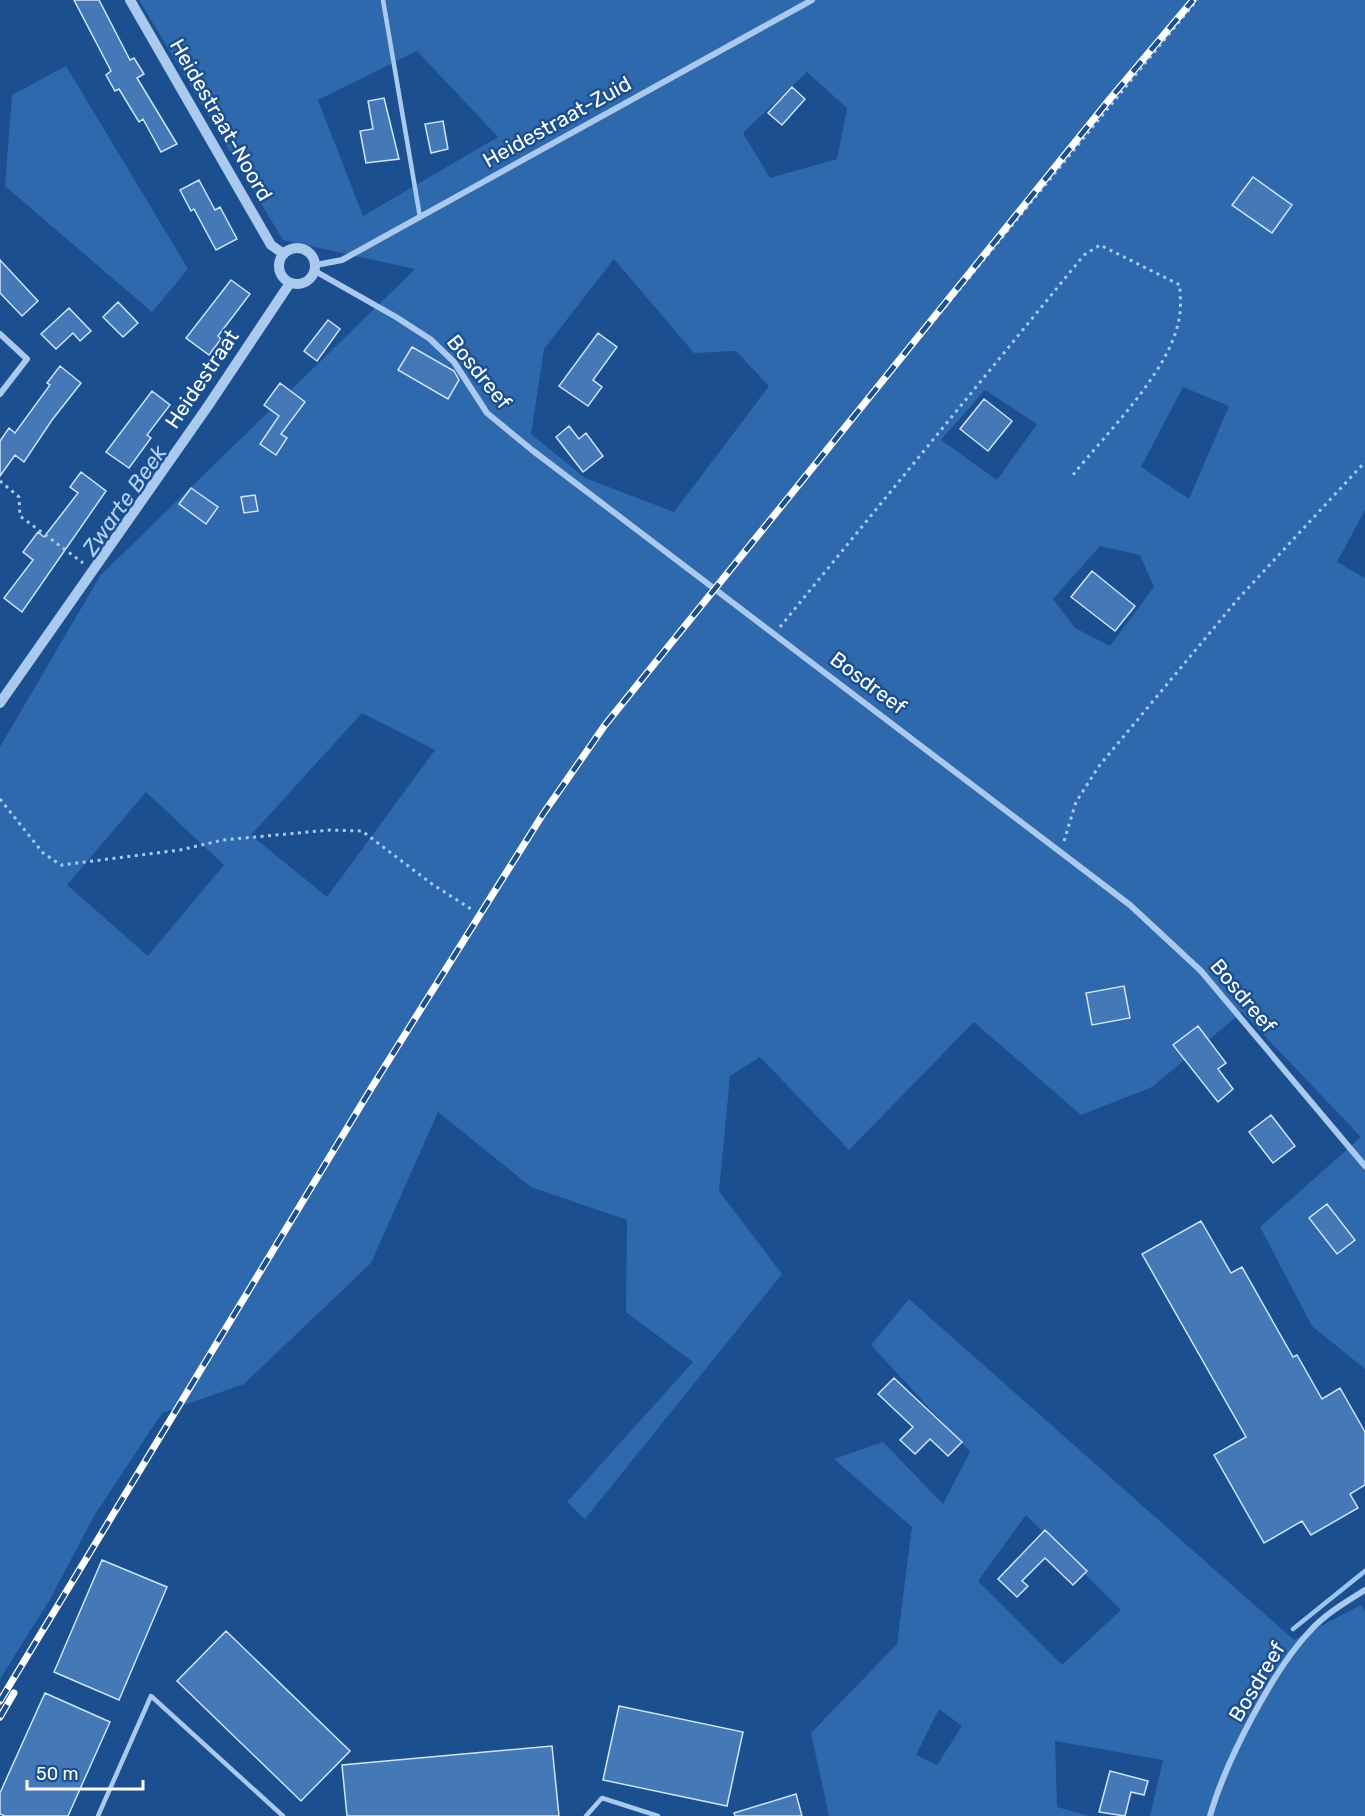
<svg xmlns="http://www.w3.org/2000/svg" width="1365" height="1816" viewBox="0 0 1365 1816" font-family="Rubik,sans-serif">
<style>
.green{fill:#2e69ad;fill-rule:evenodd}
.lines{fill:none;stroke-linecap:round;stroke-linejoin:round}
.stream{stroke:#9cc4f0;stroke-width:4.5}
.building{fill:#4478b7;stroke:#cfe3fa;stroke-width:1.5}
.path{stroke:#a9c9ee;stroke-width:3;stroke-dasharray:3 4.5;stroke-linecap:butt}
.service{stroke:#a9c9ee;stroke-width:4.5}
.minor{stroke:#a9c9ee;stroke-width:6}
.tertiary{stroke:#a9c9ee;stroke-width:10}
.rail-casing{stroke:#fff;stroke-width:7}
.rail{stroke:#1b4f8f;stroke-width:4.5;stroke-dasharray:14;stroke-linecap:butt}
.labels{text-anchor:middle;stroke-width:5;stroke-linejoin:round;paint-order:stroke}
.street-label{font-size:21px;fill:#fff;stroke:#1b4f8f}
.water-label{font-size:22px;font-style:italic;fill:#b5d3f5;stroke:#1b4f8f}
</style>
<rect width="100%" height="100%" fill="#1b4f8f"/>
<path class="green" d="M139,0h1226v510l-28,52 28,16v791l-53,-43 -52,-99 101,-90 -119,-125 -90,75 -71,28 -107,-93 -125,128 -89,-93 -30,19 -11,115 63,83 -197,245 -18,-17 126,-140 -67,-50 1,-92 -96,-33 -93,-75 -67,151 -127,121 -82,29 -68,103 -45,85 -49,78v-932l100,-171 315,-307 -132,-29zM417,51l81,86 -135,79 -45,-116zM807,72l40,36 -10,51 -67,19 -27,-45zM614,259l80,94 42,-2 33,35 -95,126 -89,-34 -54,-44 13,-85zM1183,387l46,19 -40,93 -48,-32zM985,390l52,34 -40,56 -56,-40zM1100,546l40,9 14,32 -44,59 -35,-18 -22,-29zM362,713l73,37 -108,147 -76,-62zM146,792l78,73 -76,91 -81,-71z
M66,66l122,203 -36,43 -147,-126 7,-91z
M909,1299l385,341 67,-35 4,7v204h-215l13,-56 -108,-19 2,66 32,9h-260l-18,-83 86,-89 15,-117 -78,-68 49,-17 60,62 27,-52 -99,-107zM1026,1515l95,95 -59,55 -84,-84zM939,1709l23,17 -25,39 -21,-10z"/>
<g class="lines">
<path class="stream" d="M1293,1629l72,-58"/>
</g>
<path class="building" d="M74,0h25l31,60 4,-2 10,16 -7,4 40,66 -16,8 -18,-33 -4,3 -20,-33 -4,2 -9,-16 5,-4z
M792,87l13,12 -23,26 -14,-12z
M384,98l15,61 -33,4 -6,-32 13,-2 -5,-28z
M443,121l5,28 -17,4 -6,-29z
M1253,177l39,28 -20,28 -40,-28z
M199,180l16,30 5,-3 17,32 -21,11 -22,-41 -3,2 -11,-21z
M0,260l38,41 -16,15 -22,-23z
M231,280l19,14 -32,42 3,3 -12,16 -23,-17z
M118,302l20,21 -15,14 -20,-20z
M69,308l22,23 -11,10 -7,-8 -17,16 -15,-15z
M328,320l12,9 -23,32 -13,-10z
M598,333l19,14 -24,33 9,7 -14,19 -29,-20z
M412,347l42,24 5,9 -11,19 -50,-29z
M60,366l21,17 -29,37 -28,42 -9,-7 -15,21v-35l9,-13 6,5 35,-48 -3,-2z
M280,383l25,19 -24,32 6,4 -11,17 -16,-11 19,-28 -15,-11z
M152,391l18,14 -23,30 4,3 -22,30 -23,-16z
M984,399l28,22 -24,30 -28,-22z
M569,426l10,13 7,-6 17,23 -20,16 -27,-35z
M81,472l25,19 -84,121 -18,-14 29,-38 -10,-8 15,-20 6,5 34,-44 -8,-6z
M191,488l27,19 -12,17 -27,-20z
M255,495l3,16 -14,2 -3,-16z
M1092,571l43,35 -20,25 -44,-34z
M1124,986l6,32 -38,7 -6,-32z
M1198,1026l28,37 -8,6 15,20 -15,13 -45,-57z
M1271,1115l24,31 -22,17 -24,-31z
M1327,1204l28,36 -18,14 -28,-36z
M1201,1221l30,52 11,-6 51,90 4,-2 25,44 18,-11 25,44v53l-15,9 8,14 -47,27 -9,-14 -38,22 -50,-88 32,-18 -104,-183z
M894,1378l68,64 -14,14 -18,-17 -15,15 -15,-14 13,-13 -35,-33z
M1045,1530l42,41 -14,14 -28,-27 -23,23 6,5 -11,11 -19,-18z
M102,1560l65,27 -48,113 -65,-28z
M226,1631l124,120 -49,50 -124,-120z
M45,1693l65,29 -42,94h-63l-5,-2v-21z
M619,1706l124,26 -16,74 -124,-26z
M552,1746l7,70h-212l-5,-51z
M1110,1771l38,10 -4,14 -13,-3 -6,24 -26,-4z
M796,1794l6,22h-67l-1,-3z"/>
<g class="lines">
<path class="path" d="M0,481l19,16 1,19 63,47
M721,580l476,-580
M780,627l304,-372 16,-10 80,40c0,9 1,19 0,28 -6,55 -73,119 -107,162
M0,799l43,54 18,12 119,-15 43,-10 107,-10 32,1 70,53 39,25
M1064,841l12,-39 23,-36 139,-167 127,-137"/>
<path class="service" d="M383,0l37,217
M98,1816l53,-120 132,120
M586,1816l16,-18 56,18"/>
<path class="minor" d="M316,265l26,-5 470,-260
M315,271l81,46 34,22 24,23 33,51 45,37 598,455 71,66 164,195
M0,334l27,25 -27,35
M1210,1816c15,-53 62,-145 100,-185 15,-17 36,-29 55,-41"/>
<path class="tertiary" d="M130,0l141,245 13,9
M279 266a18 18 0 1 1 36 0a18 18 0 1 1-36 0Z
M0,703l208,-297 82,-123"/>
<defs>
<path id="rail" d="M0,1701l372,-614 171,-273 62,-89 504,-625 84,-100
M0,1717l14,-24"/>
</defs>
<use href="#rail" class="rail-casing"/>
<use href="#rail" class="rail"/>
</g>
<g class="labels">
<g class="street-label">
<text transform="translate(221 120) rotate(60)" y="7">Heidestraat-Noord</text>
<text transform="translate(557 122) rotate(-29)" y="7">Heidestraat-Zuid</text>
<text transform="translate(479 372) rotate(51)" y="7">Bosdreef</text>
<text transform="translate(202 379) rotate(-56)" y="7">Heidestraat</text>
<text transform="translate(868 683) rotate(37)" y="7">Bosdreef</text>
<text transform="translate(1243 996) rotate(50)" y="7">Bosdreef</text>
<text transform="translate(1257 1682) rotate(-59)" y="7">Bosdreef</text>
</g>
<g class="water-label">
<text transform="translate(124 500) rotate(-55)" y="8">Zwarte Beek</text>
</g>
</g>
<path d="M27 1780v9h116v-9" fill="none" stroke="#ffffff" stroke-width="3"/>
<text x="36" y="1780" font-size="18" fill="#ffffff" stroke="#1b4f8f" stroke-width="4.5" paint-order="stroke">50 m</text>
</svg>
